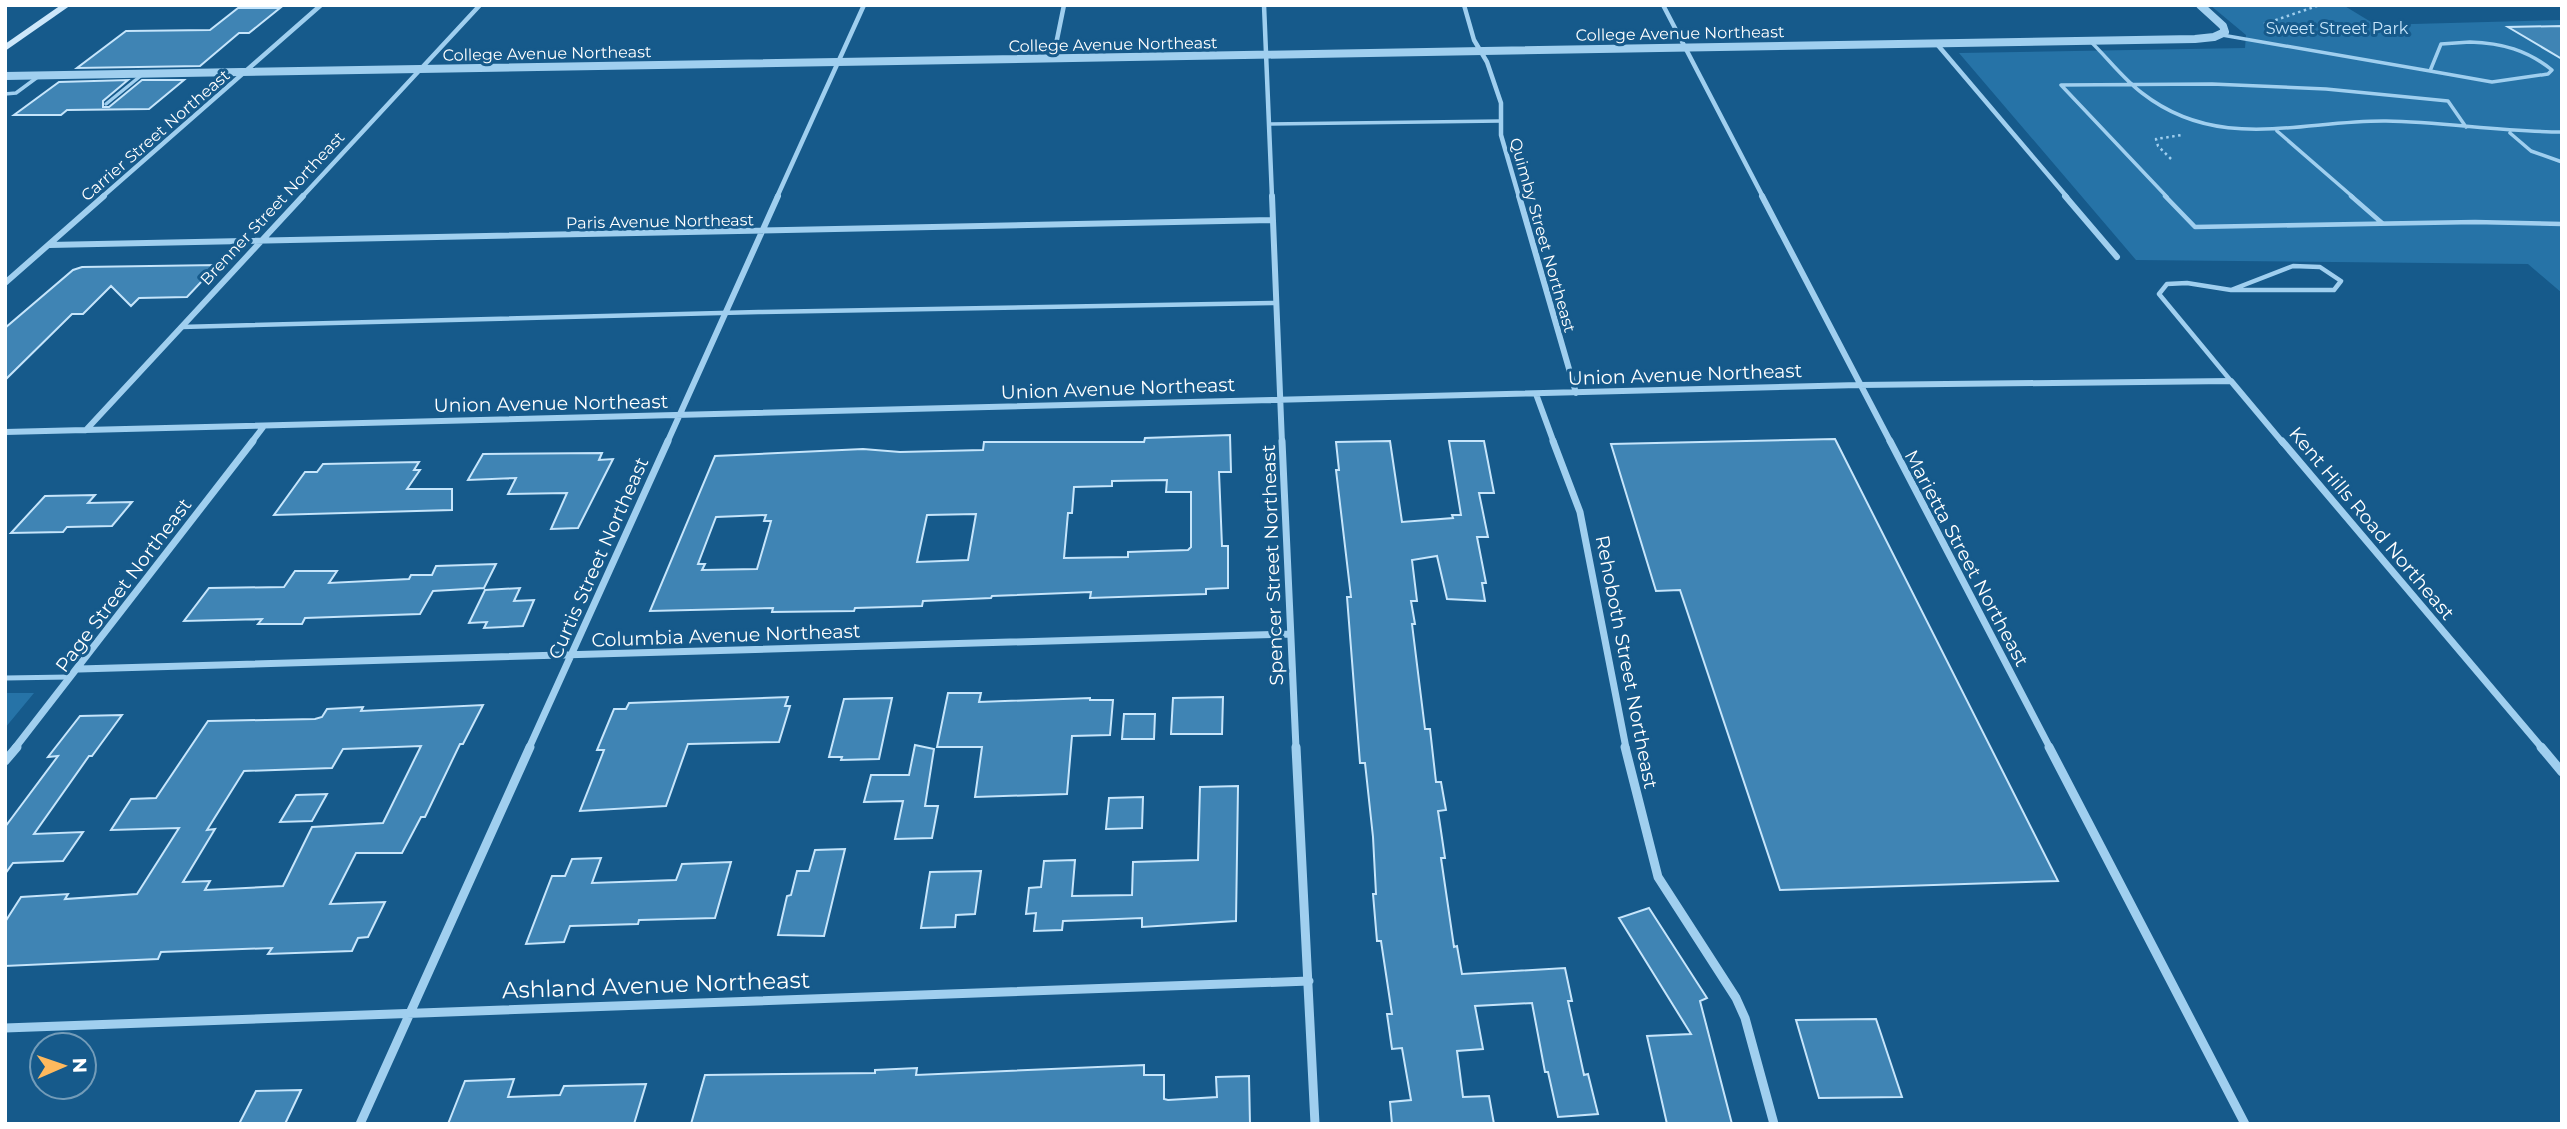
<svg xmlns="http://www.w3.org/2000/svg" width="2567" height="1129" viewBox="0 0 2567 1129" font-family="Montserrat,sans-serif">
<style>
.green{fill:#2673a7}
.building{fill:#3f84b4;stroke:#c6e5fb;stroke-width:2;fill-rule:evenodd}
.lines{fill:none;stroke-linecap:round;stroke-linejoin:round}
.path{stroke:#a0cfef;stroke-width:2.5;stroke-dasharray:2.5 3.5;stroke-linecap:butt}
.service-far2{stroke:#a0cfef;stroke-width:3.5}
.service-far1{stroke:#a0cfef;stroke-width:4.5}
.service{stroke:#a0cfef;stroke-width:5}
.minor-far3{stroke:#a0cfef;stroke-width:4.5}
.minor-far2{stroke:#a0cfef;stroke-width:6}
.minor-far1{stroke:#a0cfef;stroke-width:7}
.minor{stroke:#a0cfef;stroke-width:9}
.tertiary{stroke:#a0cfef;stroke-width:8}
.secondary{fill:#cde7fa;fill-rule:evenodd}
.labels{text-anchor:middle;stroke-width:6;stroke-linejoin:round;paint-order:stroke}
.far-park-label{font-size:16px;fill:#c6e5fb;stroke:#165a8b}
.far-street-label{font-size:16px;fill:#fff;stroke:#165a8b}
.street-label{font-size:19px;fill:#fff;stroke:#165a8b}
.near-street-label{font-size:23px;fill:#fff;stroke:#165a8b}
</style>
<rect width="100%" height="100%" fill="#165a8b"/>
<path class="green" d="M2210,5h133l33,20 186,-5v273l-34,-29 -392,-4 -177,-207 286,-5 1,-13z
M5,693h29l-29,35z"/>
<path class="building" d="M238,8h42l-31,25h-10l-39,33 -123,2 49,-37 84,-1z
M2562,26v33l-54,-32z
M128,80l-25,21v6h6l33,-27h42l-35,29 -82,1 -6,5h-47l45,-33z
M217,265l-30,32 -48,1 -8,8 -20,-20 -28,28h-11l-67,66v-52l68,-58 9,-3z
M1230,435l1,37h-12l3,74h6v42l-22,1v5l-116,4 1,-6 -99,4 -1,2 -68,3 -1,5 -67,2 -1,3 -82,1 1,-4 -123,3 65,-155 148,-7 37,3 83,-2 1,-8h160l1,-4zM1167,480l-1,12h25v55l-3,3 -60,2v5l-64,1 4,-45h4l2,-26 38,-1v-5zM976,514l-8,46 -51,2 10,-47zM766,515l-2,6h7l-14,48 -55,1 3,-6h-7l18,-47z
M1835,439l223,442 -278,9 -100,-300 -24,1 -45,-147z
M1390,441l12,81 51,-4 -1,-3h9l-12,-74h35l10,52h-15l9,44h-11l9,46h-4l3,18 -38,-2 -10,-43 -25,4 5,41h-6l4,23h-3l13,105h5l6,53h5l5,28 -8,1 7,47h-4l13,89 3,-1 5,28 103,-6 7,33h-4l16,74 4,-1 10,40 -40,3 -10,-45h-3l-13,-69 -57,3 8,43 -26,2 6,46 26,-1 5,28h-102l-2,-22 21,-2 -9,-52 -10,1 -5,-35h5l-11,-73h-4l-4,-47h3l-3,-57 -8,-74h-5l-13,-166h4l-15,-127h3l-3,-28z
M602,453l-3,7 14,-1 -35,69 -27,1 16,-36 -59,1 8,-16 -48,2 15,-26z
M419,462l-5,8h6l-13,19h45v21l-178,5 31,-43h12l6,-8z
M95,495l-7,8 44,-1 -20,24 -45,1 -4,5 -52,1 34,-37z
M496,564l-12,24 -51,3 -13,23 -115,4 -3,6h-44l4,-5 -78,2 25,-33 75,-1 11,-16h42l-8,12 80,-4 2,-4h21l4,-9z
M520,588l-6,13 20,-1 -11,26 -39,2 3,-6 -18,1 16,-33z
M948,693h33l-2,9 111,-4v2h23l-3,35 -38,1 -5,58 -92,3 7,-50h-45z
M788,697l-3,9h5l-11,36 -91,2 -22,62 -86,5 24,-61h-7l17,-41h12l3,-6z
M1223,697l-1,37h-51l2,-36z
M892,698l-13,61 -38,1 1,-3h-13l15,-58z
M483,705l-20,39h-3l-35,73h-4l-19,36h-46l-26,51 55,-2 -17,35 -10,1 -6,13 -84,3 4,-6 -111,4 -3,7 -153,7v-44l16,-25 47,-3 -3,5 72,-5 42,-66 -68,2 20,-31 25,-1 52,-77 107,-2 7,-2 5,-8 36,-2 -2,4zM421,746l-38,77 -71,4 -29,59 -78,4 5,-9 -27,1 32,-53 -8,1 37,-59 88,-3 11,-19z
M1124,714h31l-1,25h-32z
M122,715l-30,41h-3l-55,78 49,-2 -20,29 -50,2 -8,11v-47l53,-71 -10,1 32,-41z
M915,745l19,4 -9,57h13l-6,32 -37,1 8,-38 -39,1 7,-27h38z
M1238,786l-2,135 -94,6v-9l-50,2 -29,1 -1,9 -28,1 2,-18 -10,1 3,-26 12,-1 3,-26 31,-1 -3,36 60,-1 1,-33 65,-2 2,-73z
M327,794l-15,27 -32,1 16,-27z
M1143,797l-1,31 -36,1 3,-31z
M845,849l-21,87 -46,-1 9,-39 4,-1 6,-24h12l6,-21z
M601,858l-9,25 84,-3 6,-16 49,-2 -16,56 -76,2 -1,4 -68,2 -6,16 -38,2 26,-68h13l7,-17z
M981,871l-6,43 -19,1 -1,12 -34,1 9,-56z
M1649,908l58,90 -7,3 32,123h-65l-20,-88 44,-2 -72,-116z
M1876,1019l26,78 -83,1 -23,-78z
M1144,1065v10h20v24l4,1 49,-3 -1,-20 33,-1 1,48h-559l14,-49 170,-2v-3l42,-2 -1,7z
M514,1079l-6,18 52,-2 4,-9 82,-2 -12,40h-186l17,-43z
M301,1090l-16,34h-46l17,-33z"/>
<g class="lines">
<path class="path" d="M2264,24l56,-19
M2171,159l-13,-13 -2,-7 26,-4"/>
<path class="service-far2" d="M2222,35l208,36
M2089,40c18,17 33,38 53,53 77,60 159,27 244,28 59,1 117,11 176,11
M2470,42c32,1 57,8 82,28l-4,4 -56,8 -62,-11 11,-27z
M5,94l11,-1 23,-17
M106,104l37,-30
M1269,124l232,-3
M2277,131l76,66
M2510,133l21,18 31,11
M2167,197l-106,-112 151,-1 114,5 122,12 18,26"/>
<path class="service-far1" d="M2165,196l30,31 280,-5 87,2
M2351,196l31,27
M2293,266l27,1 21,14 -7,9h-103z
M2231,290l-44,-7 -20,1 -8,10 72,87
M181,327l578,-15 517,-9"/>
<path class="service" d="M5,678l64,-1"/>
<path class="minor-far3" d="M1264,5l8,192
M1464,5l10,35 13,22 14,41v32l18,62
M1663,5l100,192
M1936,43l131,154
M1053,59l11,-54
M102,197l219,-192
M302,197l178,-192
M777,197l87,-192"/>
<path class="minor-far2" d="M1272,196l10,247
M1519,196l57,197
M1762,196l129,247
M2065,196l52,61
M49,245l1223,-25
M5,283l99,-87
M1536,394l18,49
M86,430l217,-234
M5,432l1854,-47 372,-4 52,62
M251,443l13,-17
M667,443l111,-247"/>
<path class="minor-far1" d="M1282,441l14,307
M1553,441l27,71 46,236
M1890,441l160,307
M2282,441l260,307
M79,669l1211,-35
M15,748l238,-307
M529,748l139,-307"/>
<path class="minor" d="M1296,747l19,377
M1625,747l33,130 78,121 9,20 29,106
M2049,747l196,377
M2541,747l21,25
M5,761l12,-14
M5,1028l1304,-47
M360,1124l170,-377"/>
<path class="tertiary" d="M5,76l2190,-37 19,-2 11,-5 -2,-6 -23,-21"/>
<path class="secondary" d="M61,5h10l-66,46v-7z"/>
</g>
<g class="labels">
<g class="far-park-label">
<text x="2337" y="34">Sweet Street Park</text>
</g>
<g class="far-street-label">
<text transform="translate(1680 33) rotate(-1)" y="6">College Avenue Northeast</text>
<text transform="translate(1113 44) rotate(-1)" y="6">College Avenue Northeast</text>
<text transform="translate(547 53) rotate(-1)" y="6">College Avenue Northeast</text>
<text transform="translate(155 135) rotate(-41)" y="6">Carrier Street Northeast</text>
<text transform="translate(272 208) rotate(-47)" y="6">Brenner Street Northeast</text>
<text transform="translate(660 221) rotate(-1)" y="6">Paris Avenue Northeast</text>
<text transform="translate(1543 235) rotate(74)" y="6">Quimby Street Northeast</text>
</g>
<g class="street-label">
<text transform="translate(1685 374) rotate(-2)" y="7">Union Avenue Northeast</text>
<text transform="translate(1118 388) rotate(-2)" y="7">Union Avenue Northeast</text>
<text transform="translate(551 403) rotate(-1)" y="7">Union Avenue Northeast</text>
<text transform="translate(2372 523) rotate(50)" y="7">Kent Hills Road Northeast</text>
<text transform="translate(598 558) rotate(-66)" y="7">Curtis Street Northeast</text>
<text transform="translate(1967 558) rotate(62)" y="7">Marietta Street Northeast</text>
<text transform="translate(1272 565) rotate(-92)" y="7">Spencer Street Northeast</text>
<text transform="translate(123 585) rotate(-53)" y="7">Page Street Northeast</text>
<text transform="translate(726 635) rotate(-2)" y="7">Columbia Avenue Northeast</text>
<text transform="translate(1627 662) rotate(79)" y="7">Rehoboth Street Northeast</text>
</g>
<g class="near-street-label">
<text transform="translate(656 985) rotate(-2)" y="8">Ashland Avenue Northeast</text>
</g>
</g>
<rect width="2567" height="1129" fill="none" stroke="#ffffff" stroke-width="14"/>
<g transform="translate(63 1066) rotate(88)"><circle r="33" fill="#165a8b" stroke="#739cb9" stroke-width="2"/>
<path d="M0-5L12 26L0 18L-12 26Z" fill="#ffb95d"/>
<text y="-10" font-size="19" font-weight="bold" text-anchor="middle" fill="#ffffff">N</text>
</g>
</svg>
